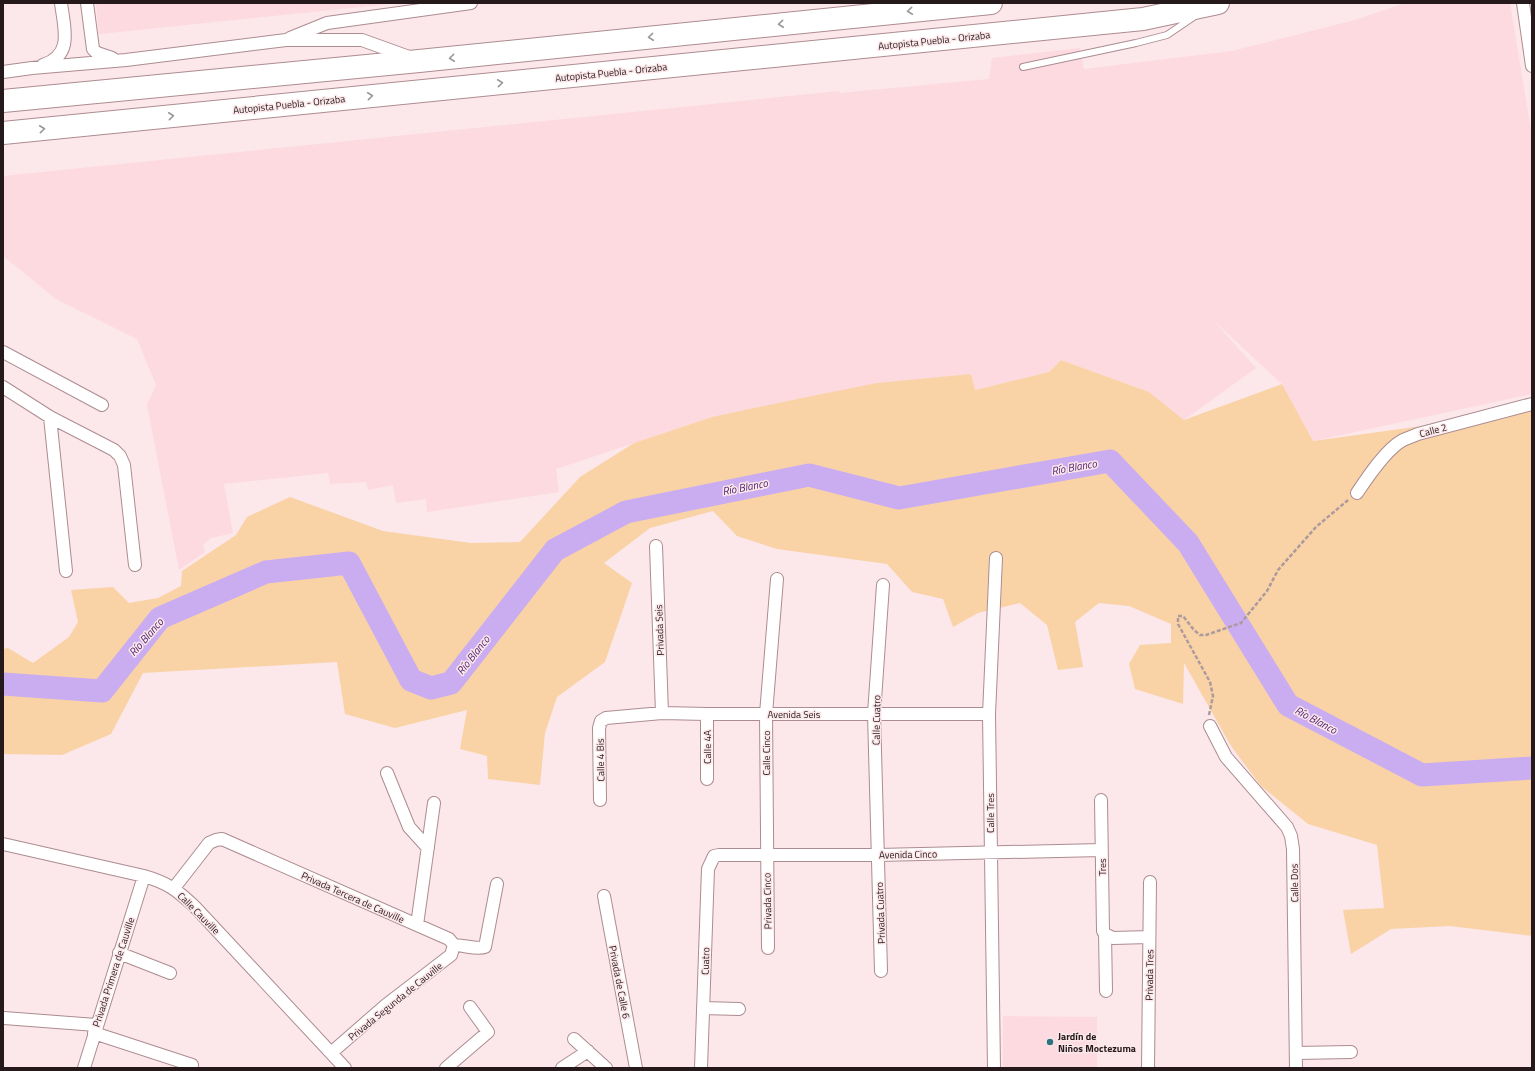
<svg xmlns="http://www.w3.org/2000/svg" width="1535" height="1071" viewBox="0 0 1535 1071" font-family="'Titillium Web',sans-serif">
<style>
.built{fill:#fddadf}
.green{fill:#f9d3a6}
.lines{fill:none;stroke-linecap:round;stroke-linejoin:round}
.river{stroke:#caadf1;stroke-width:23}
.lane-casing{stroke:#ac8c91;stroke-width:8}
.street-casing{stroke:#ac8c91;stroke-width:14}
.highway-casing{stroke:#ac8c91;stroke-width:24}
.path{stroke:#ac9a9d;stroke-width:2.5;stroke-dasharray:4 2;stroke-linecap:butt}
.lane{stroke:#fff;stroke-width:6}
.street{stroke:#fff;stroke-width:12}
.highway{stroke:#fff;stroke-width:22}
.oneway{stroke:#9d9898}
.poi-dot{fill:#2d757e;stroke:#fce7ea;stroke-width:1.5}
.labels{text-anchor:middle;stroke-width:3;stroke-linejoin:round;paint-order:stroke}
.street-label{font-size:10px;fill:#25191b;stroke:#fce7ea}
.poi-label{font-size:10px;font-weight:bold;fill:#25191b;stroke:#fce7ea;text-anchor:start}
.water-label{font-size:11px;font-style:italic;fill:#4d2673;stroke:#fce7ea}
</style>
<rect width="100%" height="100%" fill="#fce7ea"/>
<path class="built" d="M96,3h304l-301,31z
M1405,3h105l22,133v258l-219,47 -31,-57 -68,-63 42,47 -72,52 -35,-28 -88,-32 -12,12 -74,18 -263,27 -156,52 3,23 -132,20 -1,-13 -30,4 -3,-18 -25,5 -2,-8 -36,2 -2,-11 -104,11 9,49 -22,5 -8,7 2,7 -26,18 -32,-165 9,-20 -19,-46 -81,-40 -53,-43v-80l836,-85 1,2 149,-14 3,-21 88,-10 4,21 148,-18 123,-31z
M1003,1016l94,1v51h-94z"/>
<path class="green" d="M1061,360l88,32 35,28 98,-36 31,57 219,-30v525l-82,-10 -59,3 -40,25 -8,-44 41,-2 -7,-63 -69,-21 -47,-38 -30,-40 -47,-83 -1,41 -48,-15 -6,-25 11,-19 31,-2v-19l-42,-18 -30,-3 -24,19 8,45 -25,3 -11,-45 -27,-22 -42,10 -25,14 -10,-28 -31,-7 -25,-28 -110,-15 -40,-13 -24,-25 -63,17 -46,35 28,20 -27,79 -48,35 -12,36 -5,52 -52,-6 -1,-23 -27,-7 7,-39 -72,18 -50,-14 -8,-52 -194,11 -32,61 -49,21 -59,-1v-105l5,-1 25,15 36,-26 9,-15 -7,-32 42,-3 16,16 29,-5 23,-12 1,-15 54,-36 11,-18 43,-20 93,34 88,12 49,-1 60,-65 54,-34 78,-26 90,-19 75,-15 94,-9 4,16 74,-18z"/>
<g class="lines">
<path class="river" d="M3,684l99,7 58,-73 106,-46 83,-9 62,117 20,8 20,-5 104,-133 71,-38 183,-37 90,23 211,-37 78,82 100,162 134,70 110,-7"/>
<defs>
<path id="lane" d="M1023,67l113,-24 31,-8 28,-19"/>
<path id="street" d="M87,3l6,46 4,4 15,5
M1523,3l9,63
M290,38l37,-15 144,-20
M43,65c31,-10 21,-37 18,-62
M3,72l29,-4 94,-8 160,-20h76l47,17
M3,352l99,53
M3,387l47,30 64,33 6,6 4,9 11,100
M50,417l16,154
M1357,493c10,-15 29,-44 46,-53 5,-2 10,-4 15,-6l114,-30
M656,546l6,167
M1210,726l16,31 61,70 4,9 2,13 3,219
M387,773l22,54 19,21
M707,779v-65
M600,800l-1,-72 2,-7 5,-3 56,-5 45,1h282
M1101,800l2,131 2,3 1,57
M3,844l141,32c24,7 33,14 51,31l150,161
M174,888l35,-45 7,-3 6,-1 227,100 5,6
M604,896l32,172
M417,925l17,-122
M1105,934l8,4 36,-1
M454,945c10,0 23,5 31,2l12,-63
M768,948l-2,-234 11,-135
M119,953l51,20
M881,971l-7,-257 9,-129
M703,1008l36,1
M4,1018l92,7
M94,1033l98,32
M574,1039l32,29
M331,1053l55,-48 65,-50 3,-10
M1296,1053l55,-1
M84,1068l60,-192
M446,1068l42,-36 -18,-25
M562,1068l26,-17
M701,1068l7,-199 6,-13 5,-1h159l223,-5
M994,1068l-5,-354 7,-156
M1148,1068l2,-186"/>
<path id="highway" d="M3,101l416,-40 572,-58
M3,133l1140,-114 75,-16"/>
</defs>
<use href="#lane" class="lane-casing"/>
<use href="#street" class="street-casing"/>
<use href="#highway" class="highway-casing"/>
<path class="path" d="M1209,715l4,-19 -3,-14 -32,-58v-8h5l11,14 6,5h6l35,-12 26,-32 11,-21 38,-43 32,-27"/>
<use href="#lane" class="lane"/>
<use href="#street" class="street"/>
<use href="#highway" class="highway"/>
</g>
<defs><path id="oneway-chevron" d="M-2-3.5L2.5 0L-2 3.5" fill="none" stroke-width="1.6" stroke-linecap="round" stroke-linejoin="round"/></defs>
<g class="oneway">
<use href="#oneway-chevron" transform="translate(910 11) rotate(174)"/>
<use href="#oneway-chevron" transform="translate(781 24) rotate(174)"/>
<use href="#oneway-chevron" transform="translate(651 37) rotate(174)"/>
<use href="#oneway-chevron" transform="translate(452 58) rotate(174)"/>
<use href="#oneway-chevron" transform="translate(500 83) rotate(-6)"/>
<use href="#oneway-chevron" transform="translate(370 96) rotate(-6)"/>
<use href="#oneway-chevron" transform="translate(171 116) rotate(-6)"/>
<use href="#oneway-chevron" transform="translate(42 129) rotate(-6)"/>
</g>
<circle class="poi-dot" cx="1050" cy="1042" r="4"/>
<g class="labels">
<g class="street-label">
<text transform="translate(934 40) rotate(-6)" y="4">Autopista Puebla - Orizaba</text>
<text transform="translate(611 72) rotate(-6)" y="4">Autopista Puebla - Orizaba</text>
<text transform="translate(289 104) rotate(-6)" y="4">Autopista Puebla - Orizaba</text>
<text transform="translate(1433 430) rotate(-15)" y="4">Calle 2</text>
<text transform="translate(659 630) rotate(-92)" y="4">Privada Seis</text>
<text x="794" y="718">Avenida Seis</text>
<text transform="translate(876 720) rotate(-89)" y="4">Calle Cuatro</text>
<text transform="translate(707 747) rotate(-90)" y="4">Calle 4A</text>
<text transform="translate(766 753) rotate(-90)" y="4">Calle Cinco</text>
<text transform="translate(600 760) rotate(-91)" y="4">Calle 4 Bis</text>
<text transform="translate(990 813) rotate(-90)" y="4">Calle Tres</text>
<text transform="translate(908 854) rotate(-1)" y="4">Avenida Cinco</text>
<text transform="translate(1102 867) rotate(-90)" y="4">Tres</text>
<text transform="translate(1294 883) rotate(-91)" y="4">Calle Dos</text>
<text transform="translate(353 897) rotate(24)" y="4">Privada Tercera de Cauville</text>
<text transform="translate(767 901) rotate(-91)" y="4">Privada Cinco</text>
<text transform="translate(199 913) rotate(45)" y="4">Calle Cauville</text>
<text transform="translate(880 913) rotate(-92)" y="4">Privada Cuatro</text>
<text transform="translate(705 961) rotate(-88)" y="4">Cuatro</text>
<text transform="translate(113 972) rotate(-72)" y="4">Privada Primera de Cauville</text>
<text transform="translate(1149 975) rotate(-89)" y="4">Privada Tres</text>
<text transform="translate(620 982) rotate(79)" y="4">Privada de Calle 6</text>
<text transform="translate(395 1001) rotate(-39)" y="4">Privada Segunda de Cauville</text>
</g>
<g class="poi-label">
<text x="1058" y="1040">Jardín de<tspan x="1058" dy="12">Niños Moctezuma</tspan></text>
</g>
<g class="water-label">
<text transform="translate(1074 467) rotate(-10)" y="4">Río Blanco</text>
<text transform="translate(745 487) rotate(-11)" y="4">Río Blanco</text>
<text transform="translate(146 637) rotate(-49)" y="4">Río Blanco</text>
<text transform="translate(473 655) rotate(-52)" y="4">Río Blanco</text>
<text transform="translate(1316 720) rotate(28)" y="4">Río Blanco</text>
</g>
</g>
<rect width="1535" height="1071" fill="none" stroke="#25191b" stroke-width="8"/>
</svg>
